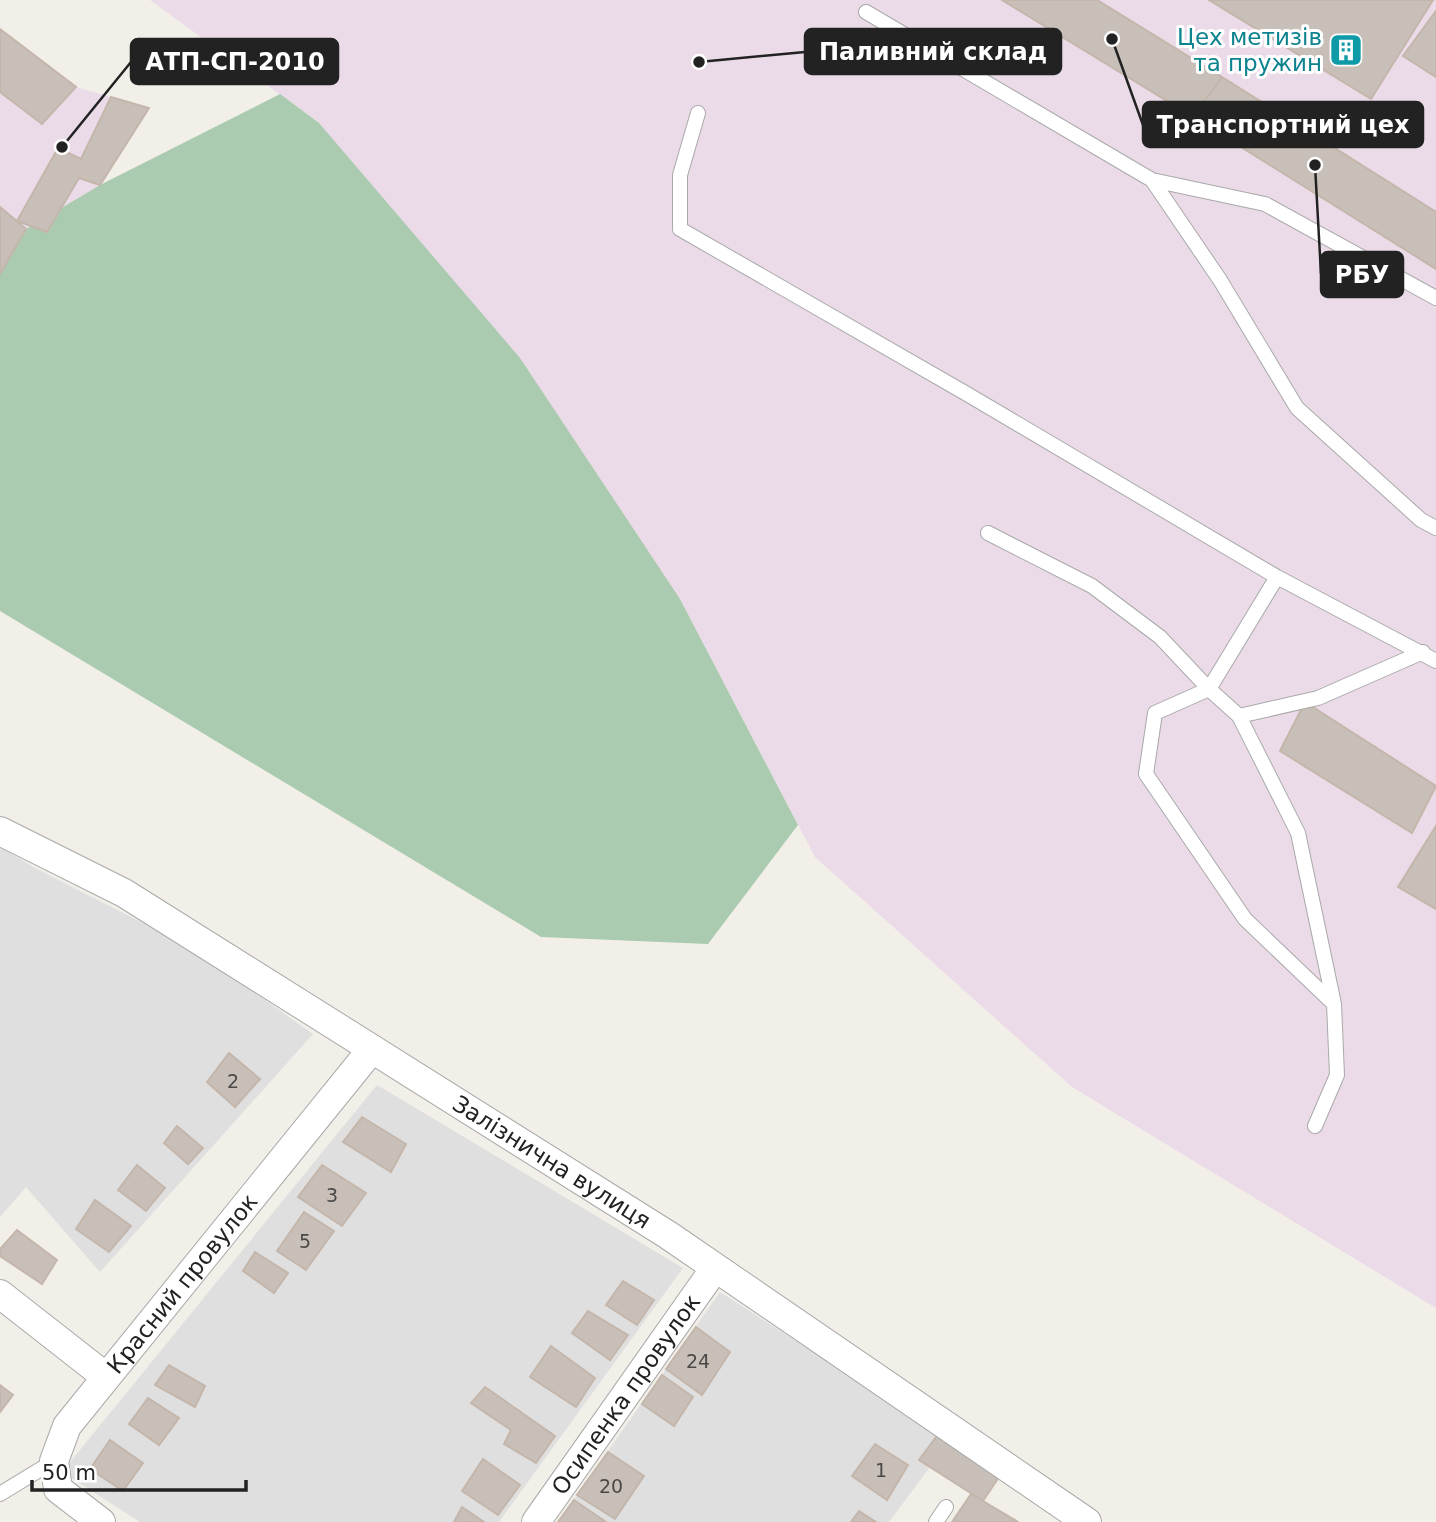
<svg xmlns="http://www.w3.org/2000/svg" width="1436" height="1522" viewBox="0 0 1436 1522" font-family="'DejaVu Sans',sans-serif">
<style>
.residential{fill:#e0dfdf}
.industrial{fill:#ebdbe8}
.cemetery{fill:#aacbaf}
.building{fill:#c7bfb8;stroke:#c4b6ab;stroke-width:2}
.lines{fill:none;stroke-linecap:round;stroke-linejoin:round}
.service-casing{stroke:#a9a9a9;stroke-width:16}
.minor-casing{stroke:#a9a9a9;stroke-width:30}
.service{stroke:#fff;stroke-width:14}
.minor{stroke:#fff;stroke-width:28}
.labels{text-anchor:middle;stroke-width:6;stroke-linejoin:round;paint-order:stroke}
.number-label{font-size:19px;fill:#4b4948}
.culture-label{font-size:23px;fill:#0d838f;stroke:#fff;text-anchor:end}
.street-label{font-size:23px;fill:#222;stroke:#fff}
.leader{fill:none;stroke:#222;stroke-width:2.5}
.callout-dot{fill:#222;stroke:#fff;stroke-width:2.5}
.callout{fill:#222;stroke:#222;stroke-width:2.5}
.callout-label{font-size:24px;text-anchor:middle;font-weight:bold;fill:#fff}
</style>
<rect width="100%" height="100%" fill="#f2efe9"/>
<path class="residential" d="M0,847l35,21 155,79 123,87 -213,238 -74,-85 -26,30z
M377,1085l306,183 -184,254h-359l-78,-50z
M720,1292l219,141 -19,26 10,8 -41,55h-331z"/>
<path class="industrial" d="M150,0h1286v1308l-364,-221 -257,-230 -135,-258 -361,-476z
M0,29l76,58 73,21 -49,77 -74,44 -26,45z"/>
<path class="cemetery" d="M280,94l39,29 201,235 160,241 118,226 -90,119 -167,-7 -541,-326v-337l26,-45 74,-44z"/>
<path class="building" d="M1002,0h95l125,77 -29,40z
M1209,0h224l-62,99z
M1436,11v66l-33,-21z
M0,29l76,58 -34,37 -42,-32z
M1222,77l214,135v57l-243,-152z
M111,97l38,11 -49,77 -21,-7 -32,54 -30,-11 41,-73 23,11z
M0,207l26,22 -26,45z
M1305,702l131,84 -24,47 -132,-82z
M1436,826v83l-38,-22z
M229,1053l31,26 -25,28 -28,-25z
M362,1117l44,27 -15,28 -48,-30z
M177,1126l26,22 -15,16 -24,-21z
M137,1165l28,23 -19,23 -28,-21z
M322,1165l44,28 -24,33 -44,-29z
M95,1200l36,26 -22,26 -33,-23z
M304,1212l30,19 -28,39 -29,-19z
M17,1230l40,30 -15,24 -42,-28v-7z
M255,1252l33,21 -14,20 -31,-22z
M623,1281l31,19 -17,25 -31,-20z
M588,1311l40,24 -18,25 -38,-27z
M696,1327l34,25 -28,43 -36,-26z
M551,1346l44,32 -19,29 -46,-30z
M169,1365l36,21 -10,21 -40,-22z
M662,1375l31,22 -19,29 -32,-22z
M0,1385l13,10 -13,17z
M485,1387l70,49 -19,27 -32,-19 7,-14 -40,-27z
M148,1398l31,20 -20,27 -30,-21z
M939,1433l62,41 -18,27 -64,-41z
M110,1440l33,23 -20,28 -33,-22z
M875,1444l33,21 -21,35 -35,-24z
M608,1452l36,24 -29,43 -38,-24z
M483,1459l37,26 -22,30 -36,-24z
M971,1494l12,7 35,21h-66z
M574,1500l32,22h-48z
M462,1507l22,15h-30z
M859,1511l17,11h-25z"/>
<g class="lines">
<defs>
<path id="service" d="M866,12l286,168 68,100 77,128 124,112 15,8
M698,113l-18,62v54l287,165 310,183 159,84
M1152,180l113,24 171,94
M988,533l104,53 68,51 49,52 30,27 79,-18 105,-46
M1277,577l-68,112 -54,24 -9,61 99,145 89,85 3,71 -22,51
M1239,716l59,117 36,171
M0,1494l54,-33
M936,1522l10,-15"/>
<g id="minor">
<path id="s1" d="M0,831l124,62 544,342 419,287"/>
<path d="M0,1294l106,83"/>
<path id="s2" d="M101,1522l-43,-33 -4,-28 13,-35 305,-377"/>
<path id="s3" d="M536,1522l179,-254"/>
</g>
</defs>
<use href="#service" class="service-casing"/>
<use href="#minor" class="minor-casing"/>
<use href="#service" class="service"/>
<use href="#minor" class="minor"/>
</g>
<defs>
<symbol id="building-square" viewBox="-11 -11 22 22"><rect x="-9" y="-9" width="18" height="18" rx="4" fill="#0f9aa8" stroke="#fff"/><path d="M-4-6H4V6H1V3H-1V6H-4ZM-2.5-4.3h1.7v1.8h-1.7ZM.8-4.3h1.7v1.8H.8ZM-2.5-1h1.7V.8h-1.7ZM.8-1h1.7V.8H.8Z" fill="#fff"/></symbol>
</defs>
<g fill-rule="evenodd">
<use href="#building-square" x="1327" y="31" width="38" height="38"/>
</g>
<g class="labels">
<g class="number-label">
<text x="233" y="1088">2</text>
<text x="332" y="1202">3</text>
<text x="305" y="1248">5</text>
<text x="698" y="1368">24</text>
<text x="881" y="1477">1</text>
<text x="611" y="1493">20</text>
</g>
<g class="culture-label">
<text x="1322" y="45">Цех метизів<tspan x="1322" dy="26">та пружин</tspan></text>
</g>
<g class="street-label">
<text dy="8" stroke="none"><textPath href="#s1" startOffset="644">Залізнична вулиця</textPath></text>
<text dy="8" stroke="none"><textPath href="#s2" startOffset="303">Красний провулок</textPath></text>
<text dy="8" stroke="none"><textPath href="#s3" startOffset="156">Осипенка провулок</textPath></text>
</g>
</g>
<path class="leader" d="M699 62L805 52M62 147L131 62M1112 39L1143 125M1315 165L1321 274"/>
<g class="callout-dot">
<circle cx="699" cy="62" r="7"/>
<circle cx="62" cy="147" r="7"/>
<circle cx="1112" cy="39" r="7"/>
<circle cx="1315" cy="165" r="7"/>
</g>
<g class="callout">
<rect x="805" y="29" width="256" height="45" rx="7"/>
<rect x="131" y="39" width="207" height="45" rx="7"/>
<rect x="1143" y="102" width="280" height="45" rx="7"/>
<rect x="1321" y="252" width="82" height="45" rx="7"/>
</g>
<g class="callout-label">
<text x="933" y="60">Паливний склад</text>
<text x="235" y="70">АТП-СП-2010</text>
<text x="1283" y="133">Транспортний цех</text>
<text x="1362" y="283">РБУ</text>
</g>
<path d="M32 1480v10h214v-10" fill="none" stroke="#222222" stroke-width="3.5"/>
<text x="42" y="1480" font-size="21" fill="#222222" stroke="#ffffff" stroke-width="5" paint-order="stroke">50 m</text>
</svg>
